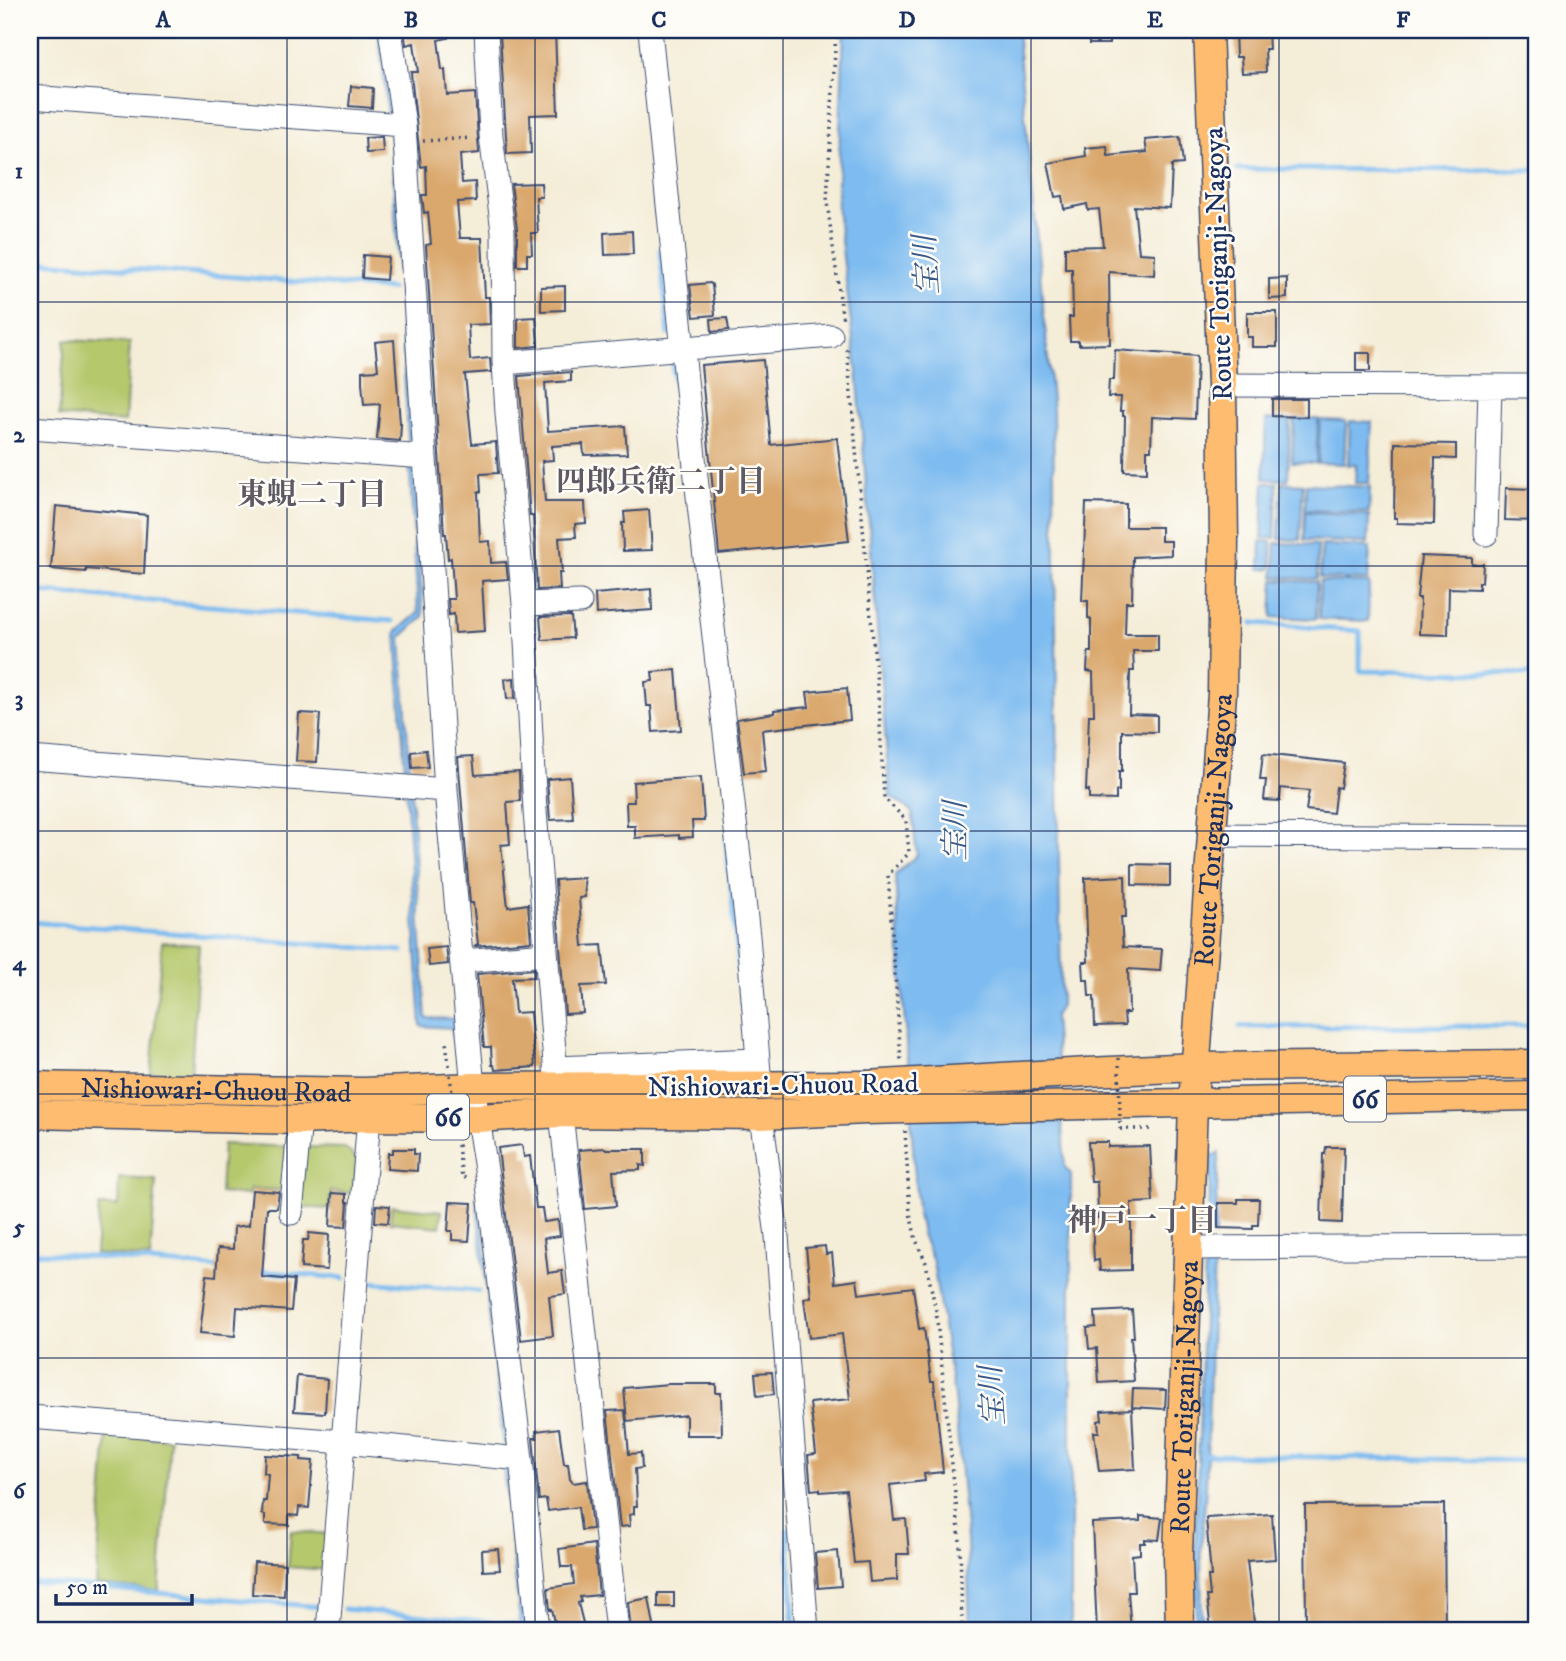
<svg xmlns="http://www.w3.org/2000/svg" width="1566" height="1661" viewBox="0 0 1566 1661" font-family="'IM FELL DW Pica','Noto Serif JP',serif">
<style>
.green{fill:#b5c86c;stroke:#687c65;stroke-width:2}
.water{fill:#7dbbf0;stroke:#4c75a7;stroke-width:2}
.lines{fill:none;stroke-linecap:round;stroke-linejoin:round}
.stream{stroke:#7dbbf0;stroke-width:5}
.building{fill:#daa86d}
.minor-casing{stroke:#3c4c70;stroke-width:25}
.major-casing{stroke:#3c4c70;stroke-width:31}
.path{stroke:#3c4c70;stroke-width:3.5;stroke-dasharray:2 5;stroke-linecap:butt}
.minor{stroke:#fff;stroke-width:23}
.major{stroke:#fdbc6f;stroke-width:28}
.major-bridge-casing{stroke:#3c4c70;stroke-width:31;stroke-linecap:butt}
.path-bridge{stroke:#3c4c70;stroke-width:3.5;stroke-dasharray:2 5;stroke-linecap:butt}
.major-bridge{stroke:#fdbc6f;stroke-width:28}
.grid{fill:none;stroke:#1b2f5e;stroke-width:2;stroke-opacity:0.55}
.labels{text-anchor:middle;stroke-width:5;stroke-linejoin:round;paint-order:stroke}
.shield{fill:#fdfcf7;stroke:#5f6c8c;stroke-width:2}
.shield-label{font-size:26px;font-weight:bold;fill:#1b2f5e}
.street-label{font-size:28px;fill:#1b2f5e;stroke:#fdfcf7}
.water-label{font-size:30px;font-style:italic;fill:#38598a;stroke:#fdfcf7}
.neighbourhood-label{font-size:30px;font-weight:bold;fill:#5e5963;stroke:#fdfcf7}
.neatline{fill:none;stroke:#1b2f5e;stroke-width:2.5}
.grid-label{font-size:23px;text-anchor:middle;font-weight:bold;fill:#1b2f5e}
</style>
<rect width="100%" height="100%" fill="#fdfcf7"/>
<filter id="ink" filterUnits="userSpaceOnUse"><feTurbulence type="fractalNoise" baseFrequency=".0143" numOctaves="2"/><feDisplacementMap in="SourceGraphic" scale="14" xChannelSelector="R" yChannelSelector="G"/><feConvolveMatrix kernelMatrix="1 2 1 2 8 2 1 2 1" color-interpolation-filters="sRGB"/></filter>
<filter id="wash" filterUnits="userSpaceOnUse"><feTurbulence type="fractalNoise" baseFrequency=".00686" numOctaves="4" result="noise"/><feDisplacementMap in="SourceGraphic" scale="28" xChannelSelector="R" yChannelSelector="G"/><feGaussianBlur stdDeviation="1.57" result="paint"/><feColorMatrix in="noise" values="0 0 0 0 0 0 0 0 0 0 0 0 0 0 0 0 0 1.4 0 .05"/><feComposite in="paint" operator="in"/></filter>
<g filter="url(#wash)">
<rect width="100%" height="100%" fill="#f4edd8"/>
<path class="green" d="M65,340l65,3 -5,79 -66,-6z
M162,942l37,3 -8,128h-40z
M223,1144l71,3 -5,43 -39,-1 -1,6 -29,-2z
M304,1147l41,1 12,11 -4,34 -22,-2 -1,18 -30,-2z
M119,1178l37,2 -6,78 -55,-4 4,-48h19z
M392,1206l50,5 -2,16 -50,-5z
M107,1434l63,5 -11,152 -63,-6z
M291,1531l40,3 -2,36 -41,-3z"/>
<path class="water" d="M378,30h5l14,109 26,478 -22,20 25,381 32,1 3,18 -8,1 -1,-10 -31,-2 -25,-394 22,-19 -27,-473z
M844,30h173l36,381 8,594 -7,11 11,151 6,7v457h-101l-3,-92 -13,-142 -21,-135 -11,-28 -5,-25 -22,-334 22,-20 -5,-43 -22,-16 -32,-415 -21,-174z
M1266,419l24,1 -2,60 -24,-1z
M1294,419h24l-2,44 -24,-1z
M1320,420l26,1 -2,43 -26,-1z
M1350,421l22,1 -3,61h-14l1,-18h-8z
M1264,483h13l-2,55h-13z
M1282,483l21,1 -3,56 -21,-1z
M1306,484l64,3 -1,25 -64,-2z
M1305,512l64,3 -1,28 -64,-3z
M1261,541l11,1 -1,27h-11z
M1276,543l42,2 -1,34 -43,-2z
M1322,545l48,2 -2,33 -48,-2z
M1274,580l43,2 -1,37 -44,-2z
M1320,581l49,2 -1,38 -49,-2z
M1219,1153l-4,82 -7,-1 3,-78z
M476,1197l4,2 28,245h-5z
M1205,1260l9,1 -8,226 -5,66 1,78h-6l-1,-77z
M503,1466h8l16,165h-6z"/>
<g class="lines">
<path class="stream" d="M651,149l6,67
M1237,169l299,1
M660,251l9,83
M30,261l361,28
M672,363l3,23
M30,591l362,30
M1253,623l107,8v40l176,3
M726,841l17,167
M30,922l372,29
M1240,1027l296,-1
M30,1252l192,16
M256,1271l88,7
M367,1282l111,9
M1206,1455l330,6
M788,1530l6,101
M30,1582l291,25
M344,1609l171,15"/>
</g>
<g id="blocks">
<path class="building" d="M404,30h44v8l-10,2 4,30h3l2,25 28,-2 4,60 -19,2 2,28 13,-1 1,19 -19,1 3,36h22l3,59h4l1,27 -22,1 2,35 20,-2 1,14 -26,2 7,70 24,-2 2,31 -18,1 1,18h-3l2,50 10,-1 1,22 15,-1 2,17 -26,2 3,50 -30,2 -1,-19 -5,1 -1,-16h6l-3,-41 -3,1 -2,-25h-2l-18,-289 5,-1 -3,-32 -4,1 -2,-18h5l-1,-29 -5,1 -9,-84 -1,-11h7l-4,-29 -8,2z
M533,30h22l3,84 -28,1 1,38 -24,1 -7,-121 33,-1z
M1088,30h21v14h-20z
M1235,30h33l1,19h-4l1,23 -24,1 -1,-16h-5z
M351,86l22,2 -1,20 -23,-2z
M382,137l1,15 -17,1 -1,-15z
M1180,137l3,27 -11,1 -2,43 -36,-2 5,47 16,1 -1,21 -45,-3 1,72 -31,1v-4h-9l-1,-24h4l-1,-48h-7v-22l38,-1 -4,-37 -11,1 -1,-6 -23,5 -2,-13 -7,1 -7,-34 38,-7 -1,-8 22,-2 1,10 39,-4 -2,-12z
M541,183l1,14h-6l2,36h-7l1,21h-5v12h-10v-37l-6,-45z
M632,231l1,23 -28,1 -1,-22z
M363,255l25,2 -2,23 -24,-2z
M1287,278v20l-18,1v-20z
M710,283l2,2 3,30 -21,2 -4,-32z
M565,286v24l-24,1v-24z
M1247,312h30v35h-25v-10h-5z
M536,317l2,29 -20,2v-30z
M727,318l2,12 -17,2 -1,-13z
M394,340l6,84h1l-1,17 -23,-2 3,-35 -16,1 -2,-22v-12l16,-1 -3,-28z
M1115,350l82,6 -2,63 -43,-2 -1,33h-4v22l-23,-1 1,-55h-2v-5h-3l1,-14h-13l1,-17h5z
M1356,353h14v18h-14z
M763,360l8,85 66,-7 12,103 -130,13 -18,-189z
M571,372v9l-26,2 3,48 77,-5 2,28 -43,1 -1,-11 -31,2 1,14 -11,1 3,41h40l1,21 -11,1 1,13 -17,1 3,35h-3l1,16 -23,1 -4,-74h-3l-11,-140z
M1272,399h35v18l-35,-1z
M1395,443l61,1v15l-21,-1 -1,66 -37,-1v-5h-3z
M1506,488l30,1v32l-31,-1z
M1086,503l40,1v23h35v14h10v14l-38,2 -1,45h-6l-1,32h33v17h-25l1,20h-4l-1,43 28,1v17l-35,-1v40h-3v20h-3v9l-27,-1v-9l-3,1 3,-76h5l-1,-43 -6,-1 1,-19h3v-33l-3,-1v-17h-6z
M56,506l91,9 -3,59 -58,-5v3l-35,-3z
M649,510l3,40 -29,1 -1,-28h3l-1,-11z
M1421,556l51,2v6h11l-1,18h-3v7l-30,-1 -1,47 -29,-1 1,-36h-3z
M651,589l1,21 -56,4 -1,-20z
M571,616l2,22 -31,2 -2,-23z
M676,670l5,60 -28,2 -2,-26h-4l-2,-24 8,-1 -1,-9z
M514,678l1,20 -8,1 -2,-20z
M847,688l3,32 -88,10 4,41 -22,2 -7,-54 37,-6v-3l35,-3 -2,-15z
M299,713l21,1 -3,48 -21,-1z
M426,750l2,17 -16,1 -1,-16z
M1263,754l81,9 -4,25 -4,-1 -3,26 -27,-3 3,-19 -28,-3 -1,13 -16,-1 2,-20h-6z
M473,756l2,19 44,-3 1,29 -13,1 3,42 -9,1 7,62 20,-3 3,37 -57,5 4,-2 -5,-41h-3l-12,-146z
M570,777l3,42 -23,1 -3,-41z
M701,777l3,44h-12l1,16 -14,1v-3l-44,3v-12h-8l-1,-24h8l-1,-20z
M1132,864l38,1v21l-38,-1z
M1125,876l1,41h-5l2,30 39,2 -2,22 -32,-2 1,44h-5l1,12 -30,1 -1,-30h-5l-1,-16h-4l-1,-18h5l-3,-84z
M584,878l1,19 -6,1 4,48 19,-1 4,40 -25,1 2,27 -18,1 -10,-134z
M446,947l2,17 -19,2 -2,-17z
M534,969v8l-22,1 3,35 15,-1 5,55 -40,3 -1,-5h-2l-1,-18h-7l-7,-73z
M1088,1142h20v5l42,-1 3,56 -22,1v67l-31,1 -1,-11 -5,1 -2,-43h6l-1,-36h-6z
M522,1145l2,12 6,-1 6,52h6l2,14 14,-2 2,16 -16,2 4,35 14,-2 3,23 -16,2 4,40 -32,4 -23,-192z
M1326,1147h18l-2,76 -21,-1 2,-68h2z
M605,1148v1h40v17l-5,-1v5l-27,1 3,35 -31,3 -6,-59z
M393,1149h21v5h4l-1,17 -30,-2 1,-16h5z
M252,1190l27,2 -2,16h-10l-5,69 32,3 -3,31 -54,-4 -2,29 -35,-3 7,-58 9,1 2,-28 15,1 1,-22 15,-2z
M332,1193l14,1v8h2l-2,25 -16,-1z
M1238,1199h21l-1,26h-5v4l-35,-1v-25h20z
M450,1202l22,1 -3,38 -17,-1v-9h-4z
M376,1205l14,1 -2,17 -13,-1z
M309,1233l20,2 -2,35 -26,-2 2,-28h5z
M825,1246l1,8 6,-1 3,30 22,-3 2,14 54,-7 6,42 5,-1 7,53h3l9,91 -19,2 1,7 -35,4 4,35 12,-1 3,35h-12v26l-27,2 -2,-20 -14,1 -8,-73 -26,2v-3l-9,1 -3,-35 8,-1 -6,-51 40,-4 -8,-65 -33,4 -5,-40 7,-1 -5,-49z
M1132,1310l2,27h-3l3,44 -35,2 -2,-35 -8,1 -2,-21 9,-1 -1,-15z
M772,1372l2,22 -17,2 -2,-23z
M297,1376l30,3 -2,34 -31,-2z
M669,1384h47v9h5l1,42h-36v-20l-59,6 -3,-33z
M1133,1389l33,1 -1,19 -33,-2z
M1132,1409l3,60 -36,2 -5,-39h5l-1,-11 4,-1 -1,-9z
M625,1410l4,44 12,-1 1,15 -7,1 2,37h-3v8l-5,1 1,11 -10,1 -13,-116z
M559,1428l5,36h4l2,15 3,4 14,-2 5,48 -11,1 -3,-23 -30,4 -2,-12 -7,1 -6,-62h4l-1,-7z
M265,1455l36,2v3l12,1 -4,47 -10,-1 -1,9 -9,-1v10l-24,-1v-9l-3,-1 1,-13h3l2,-27 -4,-1z
M1444,1504l1,127h-139l-1,-126z
M1272,1514l3,45 -28,2 8,70h-44l-4,-35h3l-2,-20h3l-5,-58z
M1140,1516l22,2 -3,22 -14,-1v4h-5v11l-8,1 2,37h-6l3,39h-34l-5,-108 48,-2z
M594,1544l5,51 -19,2 1,5 -3,1 6,24 -27,4 -5,-22 -2,1 -2,-22 26,-4 -2,-17h-11l-2,-18z
M498,1549l2,21 -17,1 -1,-21z
M838,1551l3,35 -23,2 -3,-35z
M254,1562l31,2 -1,32 -32,-2z
M658,1593h16v14h-16z
M649,1598l6,33h-24l-3,-29z"/>
</g>
</g>
<g filter="url(#ink)">
<use href="#blocks" fill-opacity="0" stroke="#3c4c70" stroke-width="2"/>
<g class="lines">
<defs>
<path id="minor" d="M390,30l14,95 42,665 27,297 14,89 34,283 17,172
M486,30l5,106 12,95 1,132 3,50 17,191 11,207 22,277
M650,30l48,466 50,440 12,149
M30,97l374,28
M504,363l327,-27
M1222,385l314,1
M30,428l395,29
M1486,534l4,-148
M524,604l56,-2
M30,758l416,32
M1213,835l323,2
M463,961l83,-7
M555,1068l202,-8
M561,1113l56,518
M761,1115l16,121 30,395
M291,1213l9,-93
M1188,1248l348,-2
M30,1417l313,25 178,17
M328,1631l41,-514"/>
<g id="major">
<path d="M1088,1072l108,-5 340,-3"/>
<path id="s1" d="M30,1086l334,6 109,-5 393,-2"/>
<path d="M1085,1105l451,-9"/>
<path d="M30,1114l270,6 69,-3 109,1 83,-5 200,2 105,-5"/>
<path id="s2" d="M1180,1631l-2,-75 15,-453 29,-410 2,-153 -2,-155 -14,-355"/>
</g>
</defs>
<use href="#minor" class="minor-casing"/>
<use href="#major" class="major-casing"/>
<path class="path" d="M836,30l-9,172 16,119
M423,141l48,-3
M847,349l32,358 5,91 22,22 3,33 -21,22 13,186
M449,1066l-3,-24 3,-1
M1120,1129h32
M905,1131l5,82 6,27 10,23 10,48 24,230 2,90
M458,1145l4,33 7,-1"/>
<use href="#minor" class="minor"/>
<use href="#major" class="major"/>
<defs>
<path id="major-bridge" d="M866,1085l222,-13
M866,1110l219,-5"/>
</defs>
<use href="#major-bridge" class="major-bridge-casing"/>
<path class="path-bridge" d="M1119,1058l1,71
M450,1075l8,70"/>
<use href="#major-bridge" class="major-bridge"/>
</g>
</g>
<path class="grid" d="M287,30v1601M535,30v1601M783,30v1601M1031,30v1601M1279,30v1601M30,302h1506M30,566h1506M30,831h1506M30,1094h1506M30,1358h1506"/>
<g class="labels">
<g class="shield">
<rect x="1344" y="1076.5" width="42" height="45" rx="5"/>
<rect x="427" y="1094.5" width="42" height="45" rx="5"/>
</g>
<g class="shield-label">
<text x="1365" y="1108">66</text>
<text x="448" y="1126">66</text>
</g>
<g class="street-label">
<text transform="translate(1217 264) rotate(-92)" y="10">Route Toriganji-Nagoya</text>
<text dy="10" stroke="none"><textPath href="#s2" startOffset="802">Route Toriganji-Nagoya</textPath></text>
<text transform="translate(783 1084) rotate(-1)" y="10">Nishiowari-Chuou Road</text>
<text dy="10" stroke="none"><textPath href="#s1" startOffset="186">Nishiowari-Chuou Road</textPath></text>
<text dy="10" stroke="none"><textPath href="#s2" startOffset="234">Route Toriganji-Nagoya</textPath></text>
</g>
<g class="water-label">
<text transform="translate(926 265) rotate(-94)" y="10">宝川</text>
<text transform="translate(955 831) rotate(-90)" y="10">宝川</text>
<text transform="translate(992 1396) rotate(-94)" y="10">宝川</text>
</g>
<g class="neighbourhood-label">
<text x="661" y="491">四郎兵衛二丁目</text>
<text x="312" y="504">東蜆二丁目</text>
<text x="1142" y="1230">神戸一丁目</text>
</g>
</g>
<rect width="1566" height="1661" fill="none" stroke="#fdfcf7" stroke-width="77"/>
<path d="M56 1594v10h136v-10" fill="none" stroke="#1b2f5e" stroke-width="3.5"/>
<text x="66" y="1594" font-size="21" fill="#1b2f5e" stroke="#fdfcf7" stroke-width="5" paint-order="stroke">50 m</text>
<rect x="38" y="38" width="1490" height="1584" class="neatline"/>
<g class="grid-label">
<text x="163" y="27">A</text>
<text x="411" y="27">B</text>
<text x="659" y="27">C</text>
<text x="907" y="27">D</text>
<text x="1155" y="27">E</text>
<text x="1403" y="27">F</text>
<text x="19" y="178">1</text>
<text x="19" y="442">2</text>
<text x="19" y="706">3</text>
<text x="19" y="970">4</text>
<text x="19" y="1234">5</text>
<text x="19" y="1498">6</text>
</g>
</svg>
